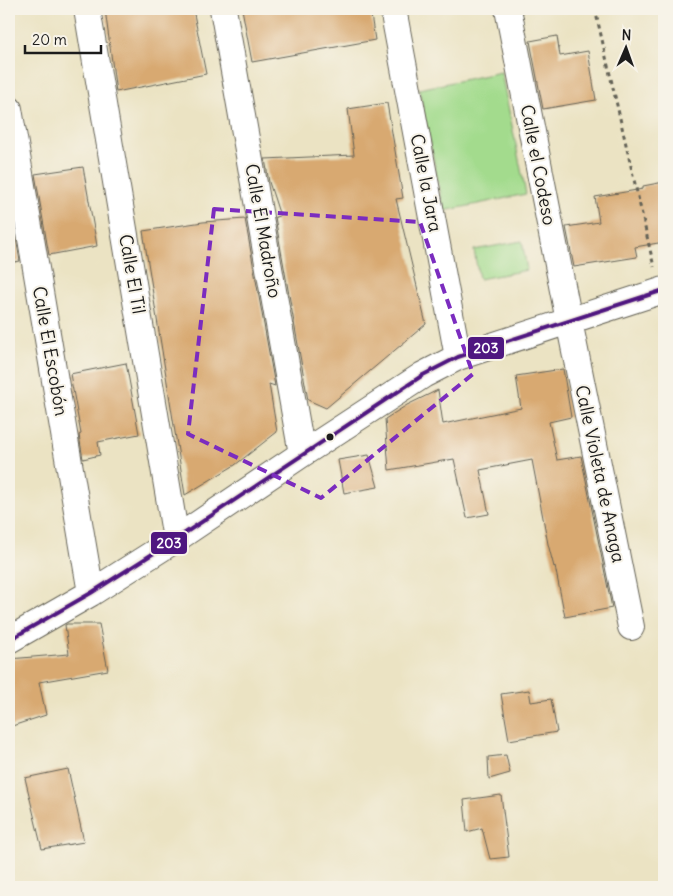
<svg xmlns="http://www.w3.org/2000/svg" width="673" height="896" viewBox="0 0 673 896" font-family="Delius,sans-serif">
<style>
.green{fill:#a3db8d;stroke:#607c54}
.building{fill:#d8a971}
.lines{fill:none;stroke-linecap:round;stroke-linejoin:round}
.minor-casing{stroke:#646256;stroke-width:28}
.path{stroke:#646256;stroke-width:3;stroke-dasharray:4 4;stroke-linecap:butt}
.minor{stroke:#fff;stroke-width:26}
.bus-1-casing{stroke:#f7f3e8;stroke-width:8}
.bus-1{stroke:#4f1780;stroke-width:4}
.marked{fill:none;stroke:#7b2cbf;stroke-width:4;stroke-dasharray:10 6;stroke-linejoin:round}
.bus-dot{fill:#1c1c1c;stroke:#f7f3e8;stroke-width:2}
.labels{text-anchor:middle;stroke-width:4;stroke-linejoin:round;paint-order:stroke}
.street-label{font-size:18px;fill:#1c1c1c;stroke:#f7f3e8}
.line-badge{stroke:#f7f3e8;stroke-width:2}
.badge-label{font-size:14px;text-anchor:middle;font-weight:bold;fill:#fff}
</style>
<rect width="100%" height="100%" fill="#f7f3e8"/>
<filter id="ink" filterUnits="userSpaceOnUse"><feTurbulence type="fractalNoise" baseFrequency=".02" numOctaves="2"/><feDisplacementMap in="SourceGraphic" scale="10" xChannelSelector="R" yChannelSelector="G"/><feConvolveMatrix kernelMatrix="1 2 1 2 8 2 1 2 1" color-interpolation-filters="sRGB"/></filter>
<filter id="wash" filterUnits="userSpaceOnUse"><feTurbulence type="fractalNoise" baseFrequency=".0096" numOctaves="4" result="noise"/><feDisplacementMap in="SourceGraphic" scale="20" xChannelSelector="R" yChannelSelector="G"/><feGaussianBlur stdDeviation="1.12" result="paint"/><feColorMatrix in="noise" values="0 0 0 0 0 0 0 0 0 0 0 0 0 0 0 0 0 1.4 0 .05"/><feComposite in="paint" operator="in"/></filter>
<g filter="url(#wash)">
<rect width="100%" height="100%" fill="#ebe3c3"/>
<path class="green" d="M501,72l25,122 -82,17 -25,-122z
M522,241l5,29 -48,9 -5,-29z"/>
<g id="blocks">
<path class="building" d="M105,9h88l13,65 -90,18z
M242,9h128l5,31 -123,22z
M557,36l3,20 28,-5 8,49 -53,9 -13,-68z
M387,103l16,95 -7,1 30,125 -100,84 -18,-8 -33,-183 5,-1 -11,-34 -4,-23 89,-4 -6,-46z
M83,167l14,79 -48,9 -14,-81z
M664,182v60l-29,5 2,10 -63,10 -8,-40 33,-5 -4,-25 48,-8v-3z
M9,197l11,64 -11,2z
M245,219l30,167 -6,-2 8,48 -42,33 -50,30 -42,-264 60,-9z
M126,363l13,71 -41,8 2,13 -17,4 -4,-24 2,-1 -11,-60z
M563,369l8,48 -22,5 8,38 24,-4 31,152 -47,9 -10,-51 -1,1 -6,-23 -16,-84 -52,10 9,44 -22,4 -13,-59 -65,11 -4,-51 22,-14 31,-15 5,34 78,-16 -5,-32z
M369,455l9,32 -34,6 -6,-33z
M67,624h32l9,46 -69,12 7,33 -37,12v-68l60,-5 -4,-29z
M529,690l2,12 20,-3 6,33 -48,8 -8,-46z
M506,755l4,18 -21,6 -1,-22z
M68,769l16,73 -42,7 -17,-71z
M501,795l8,62 -19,2 -8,-31 -15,4 -3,-32z"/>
</g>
</g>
<g filter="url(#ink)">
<use href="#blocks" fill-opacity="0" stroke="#646256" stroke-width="1"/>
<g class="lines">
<defs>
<path id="minor" d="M87,9l89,530
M223,9l79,445
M393,9l65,348
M508,9l61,312 62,306
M9,109l82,484
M9,640l82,-47 85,-54 126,-85 121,-79 35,-18 206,-67"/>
</defs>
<use href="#minor" class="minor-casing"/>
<path class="path" d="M595,9l59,258"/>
<use href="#minor" class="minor"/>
<defs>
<path id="bus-1" d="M9,640l82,-47 85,-54 247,-164 35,-18 206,-67"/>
</defs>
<use href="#bus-1" class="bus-1-casing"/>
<use href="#bus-1" class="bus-1"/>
</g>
</g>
<path class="marked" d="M214,209l206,13 53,152 -152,124 -133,-64z"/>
<circle class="bus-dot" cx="330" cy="437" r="4.5"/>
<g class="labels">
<g class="street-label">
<text transform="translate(538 165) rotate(79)" y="6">Calle el Codeso</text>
<text transform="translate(426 183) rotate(79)" y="6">Calle la Jara</text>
<text transform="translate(263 231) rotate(80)" y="6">Calle El Madroño</text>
<text transform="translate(132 274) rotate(80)" y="6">Calle El Til</text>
<text transform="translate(50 351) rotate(80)" y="6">Calle El Escobón</text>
<text transform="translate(600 474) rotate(78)" y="6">Calle Violeta de Anaga</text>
</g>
</g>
<g class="line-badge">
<rect x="467" y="336" width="38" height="24" rx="5" fill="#4f1780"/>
<rect x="150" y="531" width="38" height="24" rx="5" fill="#4f1780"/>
</g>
<g class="badge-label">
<text x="486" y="353">203</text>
<text x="169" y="548">203</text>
</g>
<rect width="673" height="896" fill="none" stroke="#f7f3e8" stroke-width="30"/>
<g transform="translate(626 48) rotate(2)" stroke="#f7f3e8" stroke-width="4" paint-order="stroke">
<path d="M0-4L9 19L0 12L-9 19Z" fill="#1c1c1c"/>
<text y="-8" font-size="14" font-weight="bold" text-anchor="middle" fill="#1c1c1c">N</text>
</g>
<path d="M25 45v8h76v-8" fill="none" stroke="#1c1c1c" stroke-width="2.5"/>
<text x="32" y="45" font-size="15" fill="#1c1c1c" stroke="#f7f3e8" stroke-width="4" paint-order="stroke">20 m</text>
</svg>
